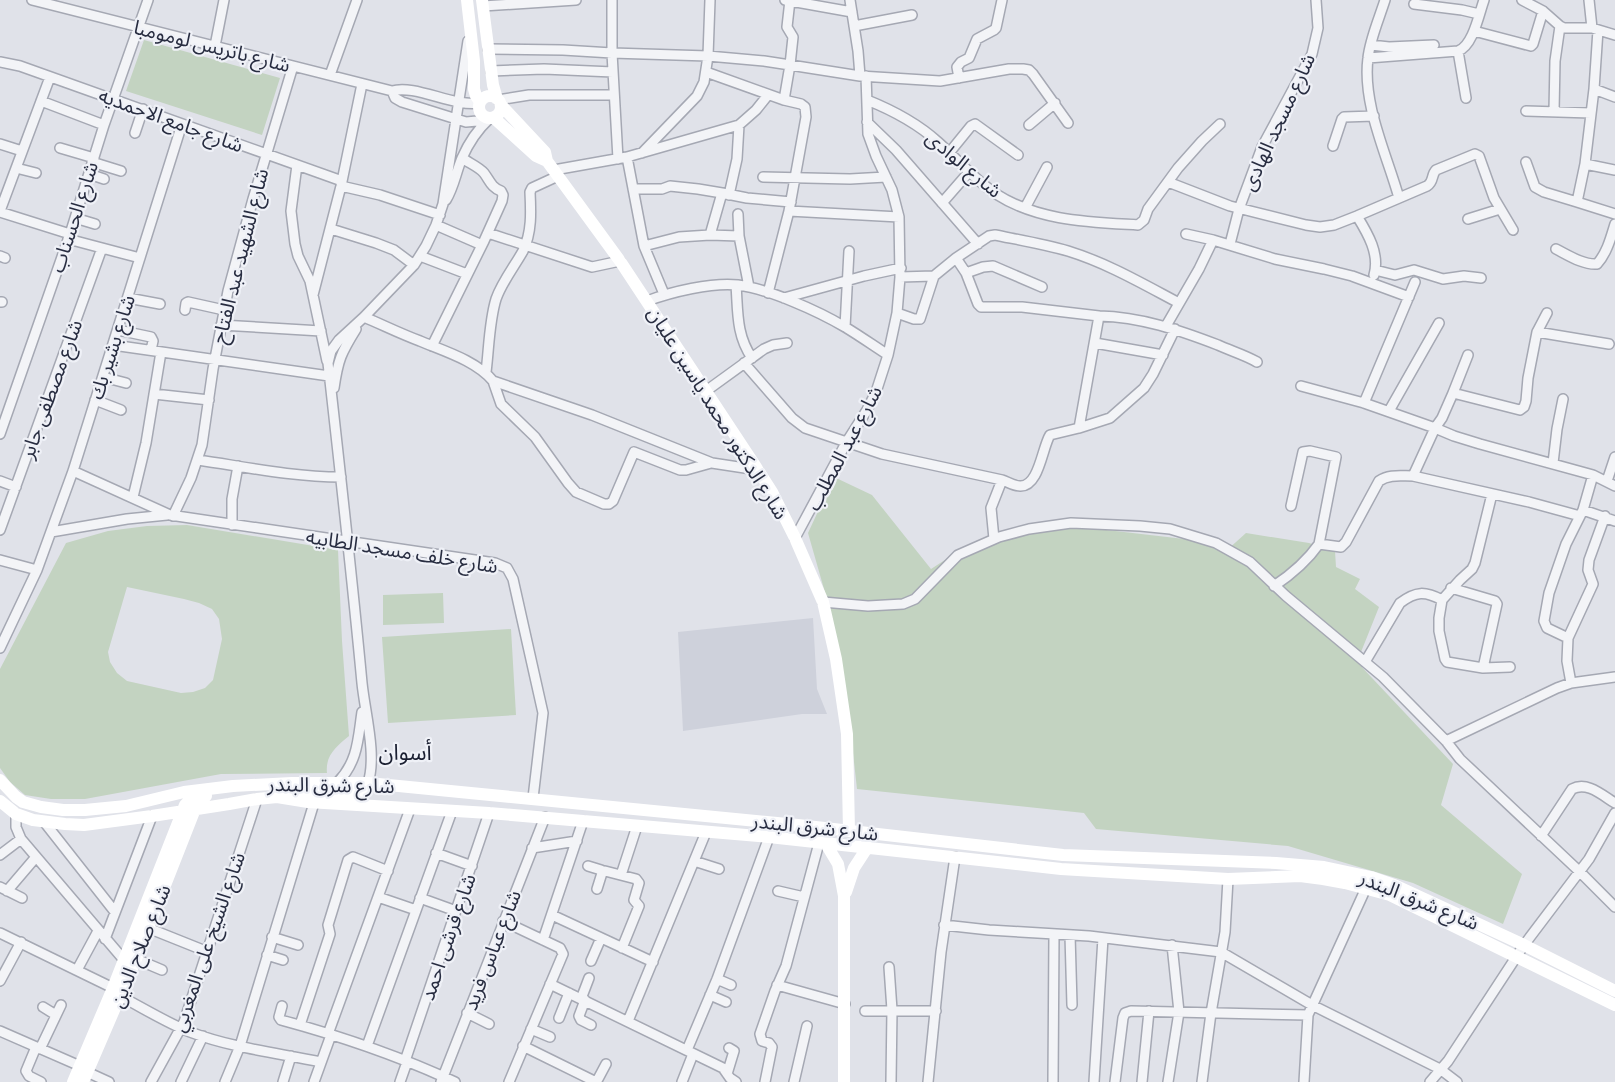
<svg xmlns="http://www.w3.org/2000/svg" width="1615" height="1082" viewBox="0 0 1615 1082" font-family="'Source Sans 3','Noto Sans Arabic',sans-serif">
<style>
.built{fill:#ced1db}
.green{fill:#c3d3c1;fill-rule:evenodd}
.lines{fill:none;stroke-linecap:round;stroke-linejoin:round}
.street-casing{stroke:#a5a8b3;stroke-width:12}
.street{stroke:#f3f4f7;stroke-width:9}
.secondary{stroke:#fff;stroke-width:12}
.labels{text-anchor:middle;stroke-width:4.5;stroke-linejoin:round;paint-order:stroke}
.street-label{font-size:20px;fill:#282d41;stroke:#eff1f7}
.quarter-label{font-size:22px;fill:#1a1f31;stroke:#eff1f7}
</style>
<rect width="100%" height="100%" fill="#e0e2e9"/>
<path class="built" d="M813,618l4,71 10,25h-25l-119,17 -5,-99z"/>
<path class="green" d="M144,40l136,38 -18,57 -136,-44z
M834,477l38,18 59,74 20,-13 94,-30 53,3 95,11 33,11 20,-18 63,10 26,8 1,16 24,12 -5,10 24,18 -22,55 96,102 -12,41 81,69 -19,50 -90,-41 -125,-37 -192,-17 -12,-16 -227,-24 -11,-99 -20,-94 -18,-63z
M187,525l151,25 4,91 7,95c-12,10 -24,19 -22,37l-106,1 -136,25h-34l-26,-4 -15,-13 -10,-14v-99l66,-126 42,-12 39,-5zM127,587l57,12 15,4 13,6 7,10 3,20 -9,41 -8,8 -12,4 -12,1 -54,-12 -10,-8 -7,-11 -2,-10z
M443,593l1,30 -61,2v-30z
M511,629l5,86 -128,8 -6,-86z"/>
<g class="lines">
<defs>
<path id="street" d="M32,0l360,91c23,-7 61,16 87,12
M612,0v53l96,3 -4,26 -7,14 -55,57
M710,0l-2,56 56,5 26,4 -6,35 17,4 4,3 1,10 -17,94 110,6
M785,0l67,12
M790,0l-3,27 6,10 -3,28 70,11 80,5 69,-12h14l6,1 4,4 35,49
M850,0l8,51 2,25
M1385,0c-6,19 -15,39 -17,58 -6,46 19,97 31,140
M1522,0l21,11 17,15 4,2h28l23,7
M1589,0l3,28
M1414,4l48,6 17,4
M483,6l93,-6
M854,26l58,-11
M1598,30l-4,59 -9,75 -8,38 38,12
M1474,31l57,15 2,-2 10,-33
M1371,45l18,2 45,-2
M215,46l9,-46
M488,49l75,1 49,3 6,106
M1458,51l8,47
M1368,58l90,-7c15,-5 21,-37 26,-51
M0,62l20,4 322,115
M491,71l53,-2 69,3
M706,72l78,28
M330,75l27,-75
M959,78l-2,-11 4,-5 8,-4 8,-19 17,-9 2,-2 6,-28
M1594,89l21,8
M392,91l3,7 7,4 64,20 11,-1 8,-4
M498,100l31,-5h85
M867,100c25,10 50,23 71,42 19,17 36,37 58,52 42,27 93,28 142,31l6,-5 4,-11 30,-41 24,-27 18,-17
M41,101l63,24
M1526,111l65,2
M1554,111l1,-50 5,-35
M867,122l29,28 82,94
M1029,125l26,-22
M135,133l8,-24
M0,144l22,7
M1333,146l9,-27 2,-2 30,-1
M60,148l34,10
M949,153l22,-27 4,-2 43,31
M627,157l17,89 35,-9 31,-2
M92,162l29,9
M1526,162l9,25 9,5 33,10
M1585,164l30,6
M297,165l-6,46 4,33 3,12 12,25 17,80
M16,168l20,5
M554,170l73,-13 112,-32 17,-15 12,-15
M89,174l15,5
M763,177l87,2 36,-2
M1168,182l62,24 76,19 14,2 14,-2 23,-9 70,-30c7,-4 4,-11 9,-16l39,-16 4,2 15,42 19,32
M341,186l39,9 60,20
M633,189h29l8,-3 28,3 24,4
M729,195l8,-36 2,-34
M446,200c8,-13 10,-28 16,-42 7,-16 15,-28 28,-40
M942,203l27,-31
M1025,208l22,-41
M0,211l50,-134
M0,212l70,22
M738,214l1,22 10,51
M1357,216c11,18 23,38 17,59
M75,218l20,6
M1468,219l32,-10
M436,225l46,20
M331,229l45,14 18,7 20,15
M488,233l104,34 28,-6
M739,236l-29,-1 12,-42 25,5 44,4
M68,239l72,19
M1213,240l62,19 49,10 28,7 57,21
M1230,244l9,-35 23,-62 50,-93 6,-26 -2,-28
M644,246l20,48
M1556,249c12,6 27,16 41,15 10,-11 14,-27 18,-40
M0,256l5,2
M420,256l47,18
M956,258l10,15 12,31 3,3h41l77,9 -20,112 31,-10 34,-30 9,-14 22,-45
M1375,270l20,5 19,-5 29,9 21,-3 17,2
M966,273l17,-6 10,-1 49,21
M900,277l34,-1
M736,285c2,26 0,50 16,73
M768,293l21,-82
M313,295l28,-109 21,-102
M128,298l32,6
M784,298l80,-22 37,-8
M647,301c24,-9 65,-19 91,-16 31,4 80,26 107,42 15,9 29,19 43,28
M0,302h2
M185,310l1,-7 2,-1 36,8
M897,313l17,6h6l14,-43 22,-18 33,-22 6,-1c25,5 49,9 73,16 39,12 75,33 111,52
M1099,316c42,1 80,14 119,29 13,6 27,10 39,17
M364,317c19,8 37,17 56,24 24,10 57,20 73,40l99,34 120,48 46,7
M221,325l100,6
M1166,326l33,-57 14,-29 -27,-6
M845,327l4,-76
M118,330l33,7 2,4 -2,9
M1537,332l72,12
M1095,343l68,12
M113,345l216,31
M432,346l52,-105 18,-40 1,-6 -2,-4c-10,-4 -11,-10 -17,-18 -5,-6 -15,-10 -22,-15
M1468,355l-15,38 67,17 4,-3 2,-6 2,-23 9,-46 10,-19
M744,363l48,55 13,10 77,26 120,26
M486,372c3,-23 3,-50 10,-73 6,-17 18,-32 27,-48 9,-19 8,-39 7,-59l2,-4 26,-12
M103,377l23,6
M493,381l8,23 34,33 33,46 8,9 28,12h5l4,-3 21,-49 46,18h6l25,-7
M1301,386l63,17 71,25 7,-10 11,-25
M334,388c4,-28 7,-35 22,-59
M706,391l58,-42 9,-4 14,-2
M154,394l55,6
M95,400l26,10
M1364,403l51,-121
M1389,411l50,-88
M0,434l70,-200 34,-109 44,-125
M198,460c48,7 95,17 143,17
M1553,463l4,-34 6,-30
M73,471l97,44 325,48 12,5 6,11 30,134 -10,85
M0,481l16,6
M1607,481l8,-24
M1492,494l-17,69 -3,6 -12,11 -18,20 -3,18v13l6,28 2,3 36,6 27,-1
M133,497l13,-54 15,-91
M1583,510l32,11
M173,516l18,-38 11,-33 11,-76 15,-78 25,-92 40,-133
M1580,516l-51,-14 -116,-26 22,-48 19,8 26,8 113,31
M232,525v-26l6,-33
M0,530l102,-282
M51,532l76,-13 40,-4
M795,538l51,-95 21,-33 9,-18 12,-37 9,-42 3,-36 -1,-60 -7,-27 -16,-34 -8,-22 -2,-58
M994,539l-3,-31 11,-28c6,2 12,6 18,6 19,1 22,-38 30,-51l29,-7
M1319,544l22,3 5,-5 33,-61c10,-7 21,-5 34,-5
M0,560l37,10
M1274,586c18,-12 33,-25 45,-42l17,-87 -26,-6 -7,1 -12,54
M1451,588l44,13 2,3 -14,64
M823,602l45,4 35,-2 12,-5 43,-44 41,-18 30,-8 42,-6 69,3 30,3 46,14 34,19 36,34 97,81 63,64 14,18 120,113 35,35
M1568,638l25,-54 -5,-14 1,-10 16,-44
M0,648l37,-78 36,-99 109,-347
M1365,662l35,-59c16,-12 25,-12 42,-3
M1571,683l-4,-22 1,-23 -21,-10 -3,-7 5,-28 17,-49 17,-34 10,-35 22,11
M1446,741l111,-53 14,-5 44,-6
M337,783c21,-21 21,-44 25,-71
M368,783c9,-28 -3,-70 -6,-100 -10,-107 -22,-213 -34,-320l3,-12 8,-11 25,-23 50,-52 12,-19 10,-21 7,-21 25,-163
M16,814v13l5,12 103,121
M45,823l70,89
M1541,836l31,-47c15,-8 30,6 43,14
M532,848l45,-7
M436,853l36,13
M0,855l21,-16
M694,861l25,8
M588,866l13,4 2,2
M621,875l16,-49
M0,887l22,11
M597,889l5,-16 3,-2 31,8 3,4 -5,17 5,6 -17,42
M7,891l29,-34
M778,891l26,6
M378,897l38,13
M420,898l36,13
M552,915l101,47
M503,921l57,27 3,6 -54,128
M944,925l45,5 100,6 132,16 91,53 128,64 17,13
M148,928l60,24
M0,933l113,55
M1070,935l2,70
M272,937l26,8
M105,939l47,-123
M543,940l40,-119
M267,955l16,5
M136,959l26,11
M591,961l10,-23
M889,967l3,43 -1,72
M77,970l21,-39
M717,979l14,6
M0,981l21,-39
M550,984l173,84 7,10 6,4
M777,985l68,19
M710,995l16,7
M120,996c23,12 47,27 70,36 42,16 88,21 131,30
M581,999l8,-21
M585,1000l-6,16 2,4 10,5
M282,1006l-3,11 2,3c59,16 118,36 174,62
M43,1007l13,8
M865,1011h71
M467,1013l22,11
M559,1018l10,-25
M628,1021l78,-189
M300,1025l30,-91 -2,-9 20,-65 5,-3 35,14
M531,1029l19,8
M0,1031l80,35
M328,1034l82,-225
M367,1046l85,-235
M523,1046l71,35 4,-2 8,-15
M36,1047l-10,24 3,5 12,6
M40,1049l21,-44
M687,1050l30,-71 52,-142
M405,1061l84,-248
M87,1072l22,10
M727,1074l7,-23 -5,-3
M151,1082l33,-60 73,-223
M181,1082l22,-46
M225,1082l15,-36 74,-243
M283,1082l8,-26
M314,1082l17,-47
M400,1082l7,-20
M441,1082l104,-265
M682,1082l11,-28
M765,1082l7,-35 -3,-4 -7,-2 -2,-7 15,-43 11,-25 33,-123
M794,1082l13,-56
M928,1082l13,-130 14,-95
M1053,1082l1,-148
M1094,1082l9,-144
M1115,1082l8,-64 2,-5 6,-2 177,4
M1142,1082l7,-71
M1168,1082l11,-70 -7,-67
M1202,1082l9,-69 14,-81 3,-53
M1304,1082l4,-67 58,-127
M1430,1082l18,-21 76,-116 65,-86 26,-46"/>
</defs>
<use href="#street" class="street-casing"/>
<use href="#street" class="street"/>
<path class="secondary" d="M467,0l7,61v28l2,7 4,6
M482,0l11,85 4,14
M479 107a11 11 0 1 1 22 0a11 11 0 1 1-22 0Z
M501,105l44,47 2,9 73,100 138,209 14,22 23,46 28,64 13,57 11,75 2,97
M494,118l42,38 11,5
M0,780l16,17 7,5 18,5 22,3h22l41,-4 58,-14 49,-6 59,-3h76l430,42 265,30 213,8 48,4 47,10 23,8 130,60 91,46
M288,798l17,-6 50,3 9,-5 4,-7
M0,801l16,13 17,6 32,4 19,1 68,-9 77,-12 28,-5 20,-2 31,5 181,11 280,24 292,32 167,10 72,-3 23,3 22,4 45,12 225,110
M826,844l12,20 6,32v186
M846,892l8,-24 13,-20
M73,1082l40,-94 72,-183 6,-6 15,-3
M83,1082l53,-123 59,-150"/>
</g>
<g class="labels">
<g class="street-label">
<text transform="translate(212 46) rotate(14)" y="7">شارع باتريس لومومبا</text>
<text transform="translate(171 120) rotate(20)" y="7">شارع جامع الاحمديه</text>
<text transform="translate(1278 122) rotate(-65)" y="7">شارع مسجد الهادى</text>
<text transform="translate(964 164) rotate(40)" y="7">شارع الوادى</text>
<text transform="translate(74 217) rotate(-72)" y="7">شارع الحسناب</text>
<text transform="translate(240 256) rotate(-76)" y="7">شارع الشهيد عبد الفتاح</text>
<text transform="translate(112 347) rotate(-72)" y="7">شارع بشير بك</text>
<text transform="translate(51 389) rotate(-70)" y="7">شارع مصطفى جابر</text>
<text transform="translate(718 413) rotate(58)" y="7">شارع الدكتور محمد ياسين عليان</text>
<text transform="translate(844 448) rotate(-62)" y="7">شارع عبد المطلب</text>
<text transform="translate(402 551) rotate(9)" y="7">شارع خلف مسجد الطابيه</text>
<text transform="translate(331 785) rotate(1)" y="7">شارع شرق البندر</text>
<text transform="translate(815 827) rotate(6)" y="7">شارع شرق البندر</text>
<text transform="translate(1419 900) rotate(22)" y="7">شارع شرق البندر</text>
<text transform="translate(448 937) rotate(-71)" y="7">شارع قرشى احمد</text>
<text transform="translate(208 942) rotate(-71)" y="7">شارع الشيخ على المغربي</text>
<text transform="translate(140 946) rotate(-68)" y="7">شارع صلاح الدين</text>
<text transform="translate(492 950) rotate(-69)" y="7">شارع عباس فريد</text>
</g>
<g class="quarter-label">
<text x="405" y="760">أسوان</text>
</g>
</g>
</svg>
